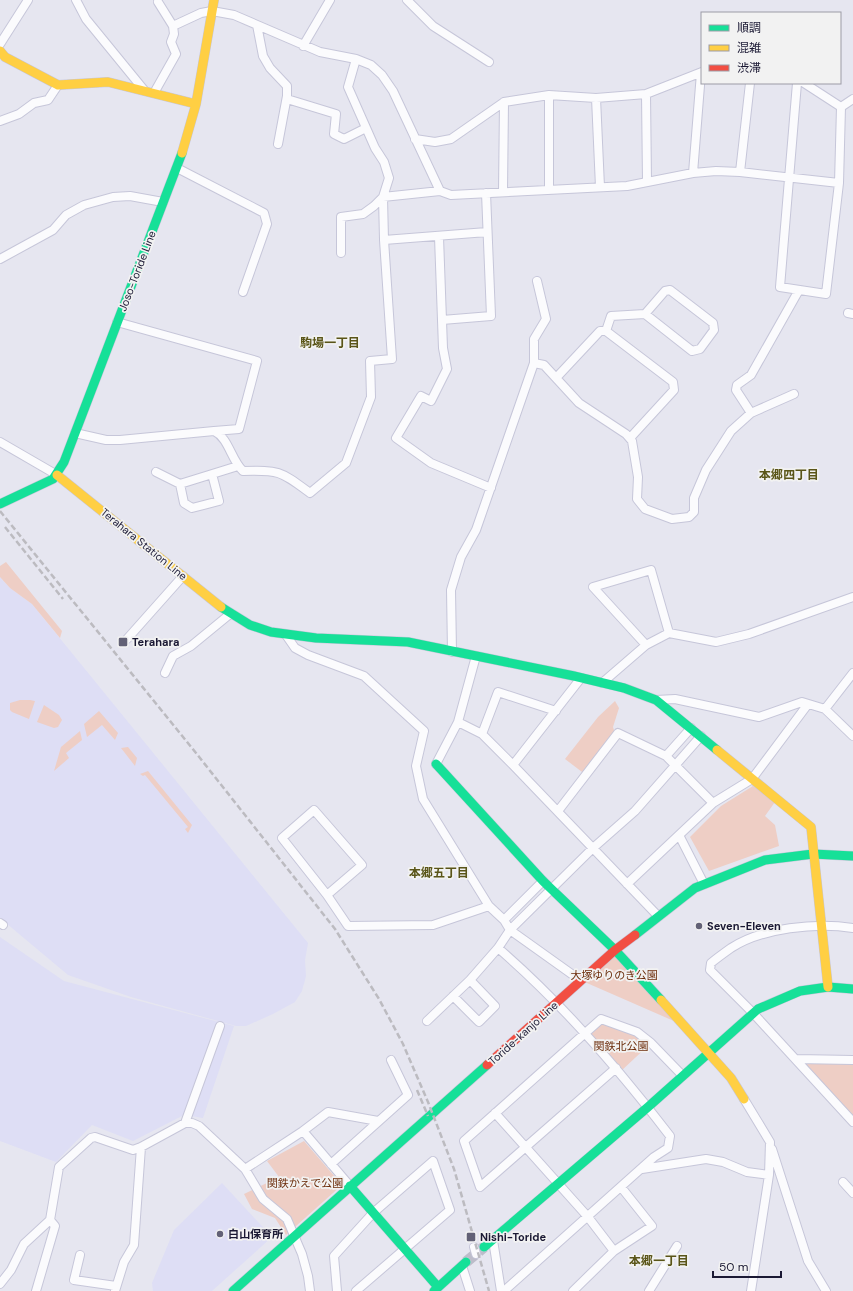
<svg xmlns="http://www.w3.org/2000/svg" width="853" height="1291" viewBox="0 0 853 1291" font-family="'DM Sans','Noto Sans JP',sans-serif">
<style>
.built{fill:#dedef5}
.green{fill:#eecec5}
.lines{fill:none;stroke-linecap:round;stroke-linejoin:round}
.secondary-tunnel{stroke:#bdbdca;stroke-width:11;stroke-dasharray:11 5.5;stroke-linecap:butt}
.street-casing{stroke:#c6c6d9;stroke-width:10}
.fast-casing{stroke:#c6c6d9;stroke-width:10}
.slow-casing{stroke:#c6c6d9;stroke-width:10}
.jam-casing{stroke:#c6c6d9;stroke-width:10}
.street{stroke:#fbfbfd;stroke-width:8}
.fast{stroke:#16e098;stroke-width:9}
.slow{stroke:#ffcf43;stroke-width:9}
.jam{stroke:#f24e42;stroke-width:9}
.rail{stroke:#bcbbc0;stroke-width:2.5;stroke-dasharray:6 3;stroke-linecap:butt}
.poi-dot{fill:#626176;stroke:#f2f2f2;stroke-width:1.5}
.labels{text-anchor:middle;stroke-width:3.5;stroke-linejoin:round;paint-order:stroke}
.street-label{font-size:11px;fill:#1b1934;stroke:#f2f2f2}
.poi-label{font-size:11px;font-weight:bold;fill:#1b1934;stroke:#f2f2f2;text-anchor:start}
.park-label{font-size:11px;fill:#6d2e0c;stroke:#f2f2f2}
.neighbourhood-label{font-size:12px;font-weight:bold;fill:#5a5518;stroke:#f2f2f2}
</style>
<rect width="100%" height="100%" fill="#e6e6f0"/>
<path class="built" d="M0,577l10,11 22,16 276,339 -3,17 1,16 -4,15 -7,11 -22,12 -27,12h-10l-105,-29 -63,-22 -68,-57z
M0,937l64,44 170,45 -31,92 -19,-3 -51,26 -41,-16 -36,37 -56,-21z
M222,1183l50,54 -60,54h-59l-1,-8 22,-53z"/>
<path class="green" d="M6,562l56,69 -2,7 -28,-34 -22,-16 -10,-11v-11z
M30,700l5,1 -6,18 -17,-7 -2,-2v-7l10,-3z
M615,701l4,7 -6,19 3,10 -30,38 -21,-16 33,-42z
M44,705l15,10 3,5 -4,7 -4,1 -17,-6z
M99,711l19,22 -3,7 -13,-15 -15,12 -3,-13z
M80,731l2,9 -16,13 3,5 -15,13 7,-24z
M128,747l9,11 -2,8 -14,-18z
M148,771l44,54 -4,8 -3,-4 3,-2 -43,-52 -2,1 -3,-2z
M753,786l22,16 -10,14 10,9 4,21 -70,25 -19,-34 31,-31z
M615,950l68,75 -103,-45z
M601,1019l50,24 -31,29 -34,-39z
M796,1059l57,1v62z
M304,1141l38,44 -56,50 -11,-17 -23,-9 -8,-15 35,-17 -12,-16z"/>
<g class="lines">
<path class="secondary-tunnel" d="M466,1262l18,-15"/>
<defs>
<path id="street" d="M76,0l10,19 58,71
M407,0l26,26 56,36
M257,25l6,31 7,12 17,18v10l-9,48
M173,26l28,-13 11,-2 22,4 86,37 36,7 15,6 11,10 11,16 47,100 11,4 176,-9 66,-13 23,-2 24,1 99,11
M0,44l28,-44
M303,46l27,-46
M797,83l-17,204 46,7 13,-111 2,-76
M804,83l37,24
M154,93l22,-39 -5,-12 3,-8 -1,-8 -15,-24
M646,94l1,88
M596,98l4,89
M287,99l49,15 -2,20 10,5 22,-11
M841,107l12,-8
M0,121l19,-7 15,-11 14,-3 10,-15
M415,139l20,3 16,-3 53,-37 45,-7 47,3 50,-4 56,-22
M177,168l87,45 3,11 -24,68
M740,172l10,-89
M693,173l8,-100
M549,189v-94
M503,192l1,-90
M439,237l4,111 4,21 -16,32 -10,-5 -25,42 35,25 60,25
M384,240l103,-8
M341,253v-36l22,-3 11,-8 9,-9 6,-19 -5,-16 -9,-14 -27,-61 8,-28
M0,259l53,-29 13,-15 18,-10 29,-8 17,-1 33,6
M848,313l5,1
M442,320l49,-4 -5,-123
M117,322l140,39 -18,68 -25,2
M606,331l5,-15 34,-2 47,37 8,-2 14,-19 -1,-7 -43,-33 -5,1 -20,23
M534,363l10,2 35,38 47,31 6,7 6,36 -1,22 8,10 27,10 17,-2 5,-5v-14l12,-28 25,-39 20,-18 43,-19
M556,378l44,-47h6l67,51 1,8 -44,48
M751,413l-15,-23 1,-5 14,-10 48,-85
M75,433l31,7h14l94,-9c15,7 17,29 29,40 37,-1 37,0 67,22l36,-30 25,-66 -1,-36 22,-2 -8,-119 -1,-43 57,-6
M0,442l57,33
M156,472l24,12 58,-18
M180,484l4,19 8,5 27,-7 -7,-27
M286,635l9,13 13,7 56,21 60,55 -8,35 7,33 66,107 15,14 6,10 70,50
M127,639l56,-63
M646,645l-53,-58 58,-17 18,63
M452,652l-1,-62 10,-33 15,-27 58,-167v-24l12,-20 -9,-38
M165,673l8,-17 18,-10 39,-32
M581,678l-68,87 145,151
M602,683l44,-38 23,-12 47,9 33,-8 104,-37
M656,700l19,-1 84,18 43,-15 23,7 28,27
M825,709l28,-36
M458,722l24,12
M691,728l-25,28 47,47
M436,764l22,-42 18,-66
M513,765l-31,-31 16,-42 58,19
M558,811l60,-78 48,23
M679,835l25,49
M627,884l86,-81 39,-24 56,-75
M327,895l35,-30 -48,-55 -32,28 45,57 21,31 85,-1 56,-19
M504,920l39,-39
M0,923l3,2
M853,928c-37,-6 -91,0 -122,20 -7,5 -14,10 -20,15l-1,7 43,43 100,109
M453,996l26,26 16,-16 -25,-26
M427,1021l43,-41 28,-32
M796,1059l57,1
M616,1068l-136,119 -16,-46 137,-122 36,13 14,11 31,32
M744,1099l26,43 -1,33 -18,116
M495,1113l93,104 26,34 -41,40
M185,1123l35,-97
M303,1131l25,-19 50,9
M772,1149l36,112 18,30
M331,1164l77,-69 -17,-35
M245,1169l18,30 24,20 15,35 6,22 2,15
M642,1169l64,-10 17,3 24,10 22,3
M843,1182l10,11
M493,1240l8,51
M474,1247l2,7
M614,1251l38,-25 -31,-39
M80,1255l-6,25 42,6
M462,1266l8,25
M0,1284l11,-14 13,-26 26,-24 9,-53 32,-29 4,-1 38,13 8,-3 44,-24h7l7,3 46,43 58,-38 47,55
M36,1291l19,-65 -5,-6
M115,1291l9,-29 10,-17 7,-98
M337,1291l-3,-35 39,-43 60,-52 17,49 -94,81
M504,1291l150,-134 14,-9 2,-12c-52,-68 -107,-132 -172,-188l12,-18 83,-82 42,-37 66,-75
M649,1291l28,-45"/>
<path id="fast" d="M0,504l53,-25 11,-17 118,-309
M221,607l29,18 21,7 45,6 92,4 166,34 50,12 32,12 61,50
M436,764l107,117 72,69 46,50
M635,935l60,-47 70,-28 48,-6 40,2
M350,1186l88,101
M484,1247l164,-140 110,-98 42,-18 28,-4 25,2
M233,1291l254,-226
M434,1291l32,-29"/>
<path id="slow" d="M0,51l5,6 53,28 50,-3 88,22
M182,153l14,-49 18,-104
M57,475l164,132
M717,750l94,77 17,160
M661,1000l70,78 13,21"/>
<path id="jam" d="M487,1065l128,-115 20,-15"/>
</defs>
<use href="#street" class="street-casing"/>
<use href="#fast" class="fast-casing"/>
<use href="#slow" class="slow-casing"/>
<use href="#jam" class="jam-casing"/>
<use href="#street" class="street"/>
<use href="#fast" class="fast"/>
<use href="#slow" class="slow"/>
<use href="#jam" class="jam"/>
<path class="rail" d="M0,511l196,242 139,176 44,70 24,45 25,58 26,67 35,122
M5,527l58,72
M417,1090l11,26"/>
</g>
<g class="poi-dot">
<rect x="118" y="637" width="10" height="10" rx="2"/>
<circle cx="699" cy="926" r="4"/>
<circle cx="220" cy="1234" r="4"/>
<rect x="466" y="1232" width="10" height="10" rx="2"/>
</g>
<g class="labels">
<g class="street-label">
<text transform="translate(137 271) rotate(-69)" y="4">Joso-Toride Line</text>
<text transform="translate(144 544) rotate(39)" y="4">Terahara Station Line</text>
<text transform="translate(523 1033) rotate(-42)" y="4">Toride-kanjo Line</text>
</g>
<g class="poi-label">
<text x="132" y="646">Terahara</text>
<text x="707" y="930">Seven-Eleven</text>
<text x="228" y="1238">白山保育所</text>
<text x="480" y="1241">Nishi-Toride</text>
</g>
<g class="park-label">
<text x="614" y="979">大塚ゆりのき公園</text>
<text x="621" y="1050">関鉄北公園</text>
<text x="305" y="1187">関鉄かえで公園</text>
</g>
<g class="neighbourhood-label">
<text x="330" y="347">駒場一丁目</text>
<text x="789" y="479">本郷四丁目</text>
<text x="439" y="877">本郷五丁目</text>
<text x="659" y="1265">本郷一丁目</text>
</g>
</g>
<rect x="701" y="12" width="140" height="72" fill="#f2f2f2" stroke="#9c9ba6"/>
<rect x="709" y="25" width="20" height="6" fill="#16e098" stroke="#9c9ba6"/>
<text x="737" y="32" font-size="12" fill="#1b1934">順調</text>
<rect x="709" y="45" width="20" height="6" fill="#ffcf43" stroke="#9c9ba6"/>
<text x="737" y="52" font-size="12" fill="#1b1934">混雑</text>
<rect x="709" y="65" width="20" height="6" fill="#f24e42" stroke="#9c9ba6"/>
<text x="737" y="72" font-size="12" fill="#1b1934">渋滞</text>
<path d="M713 1271v6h68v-6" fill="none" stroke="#1b1934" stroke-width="2"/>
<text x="719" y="1271" font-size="12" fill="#1b1934" stroke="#f2f2f2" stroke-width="3" paint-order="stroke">50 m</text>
</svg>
